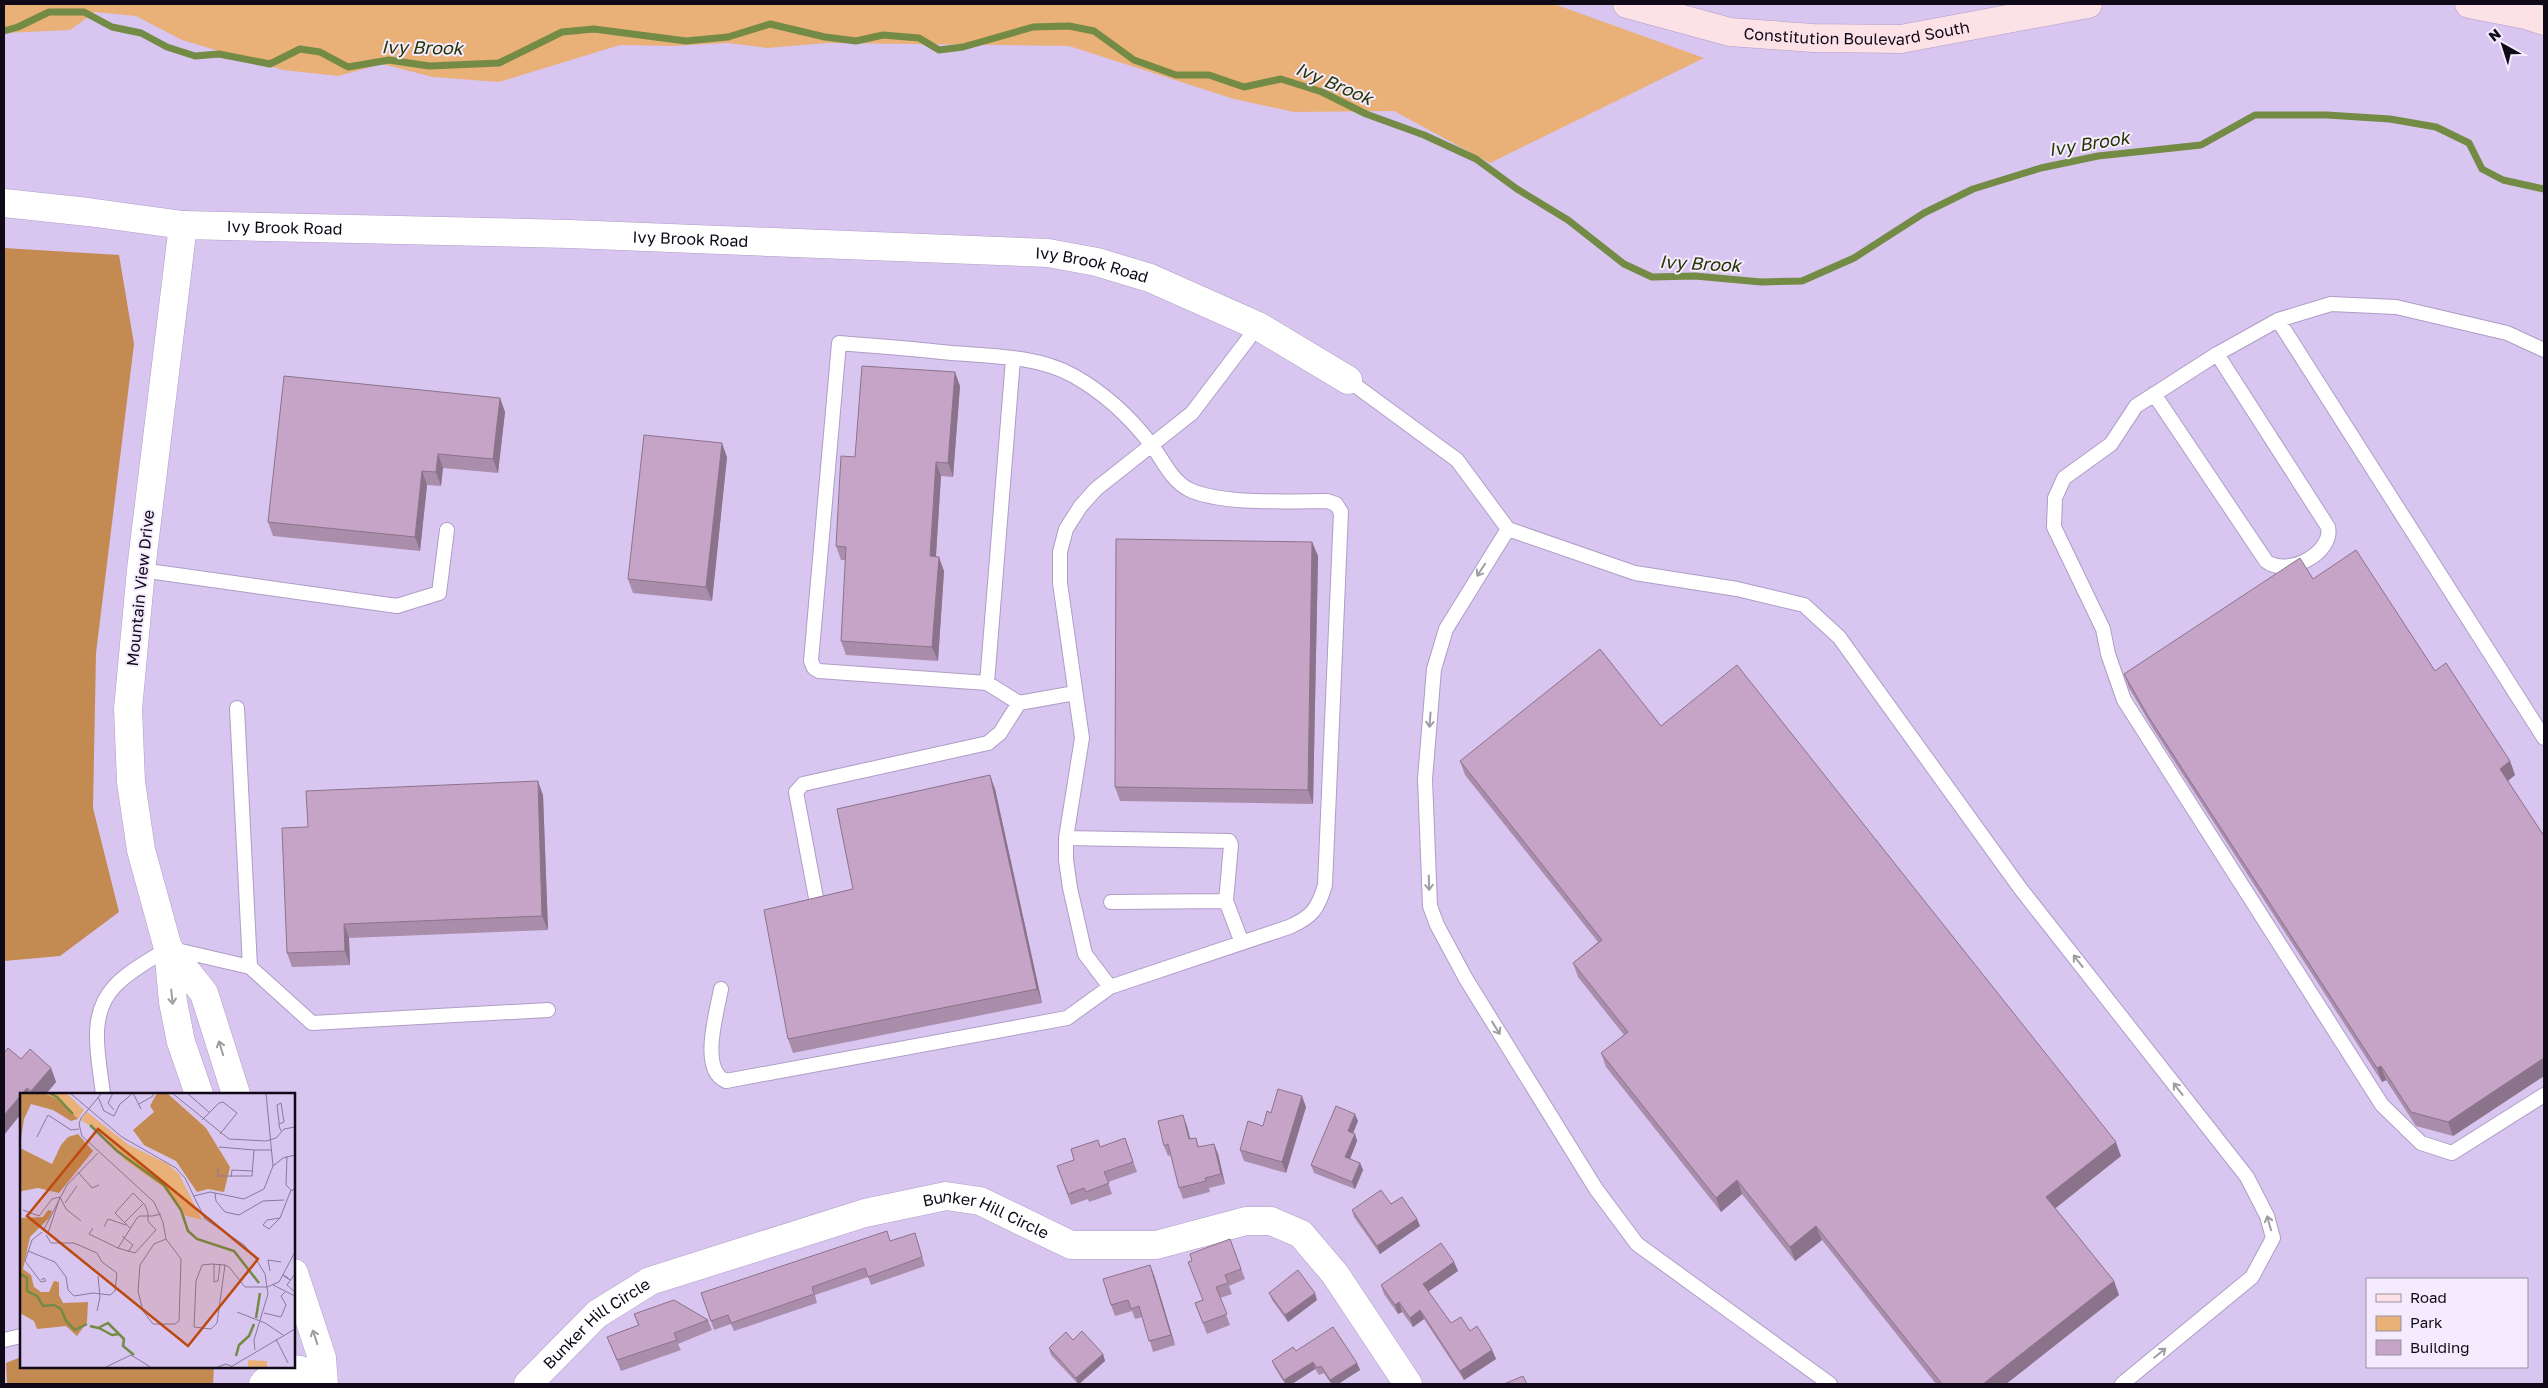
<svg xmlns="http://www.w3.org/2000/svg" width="2548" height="1388" viewBox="0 0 2548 1388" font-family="'Golos Text',sans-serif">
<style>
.green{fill:#e9b078}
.forest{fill:#c38a51}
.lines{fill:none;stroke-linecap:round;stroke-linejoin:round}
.stream{stroke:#738b44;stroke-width:7}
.lane-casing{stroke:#af9dc6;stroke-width:16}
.street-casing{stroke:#af9dc6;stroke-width:29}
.secondary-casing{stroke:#af9dc6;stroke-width:29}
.lane{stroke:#fff;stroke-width:14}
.street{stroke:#fff;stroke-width:28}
.secondary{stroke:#fce1e7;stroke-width:28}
.wall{fill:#aa8dab}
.shaded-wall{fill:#8b738b}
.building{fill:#c6a4c7;stroke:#8b738b}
.oneway{stroke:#9f9da3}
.labels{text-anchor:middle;stroke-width:4;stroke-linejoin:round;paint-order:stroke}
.street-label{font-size:16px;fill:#100918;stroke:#f4ecfe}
.water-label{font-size:18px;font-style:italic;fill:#263500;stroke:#f4ecfe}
.inset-river{fill:none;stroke:#738b44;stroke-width:2.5}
.inset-road{fill:none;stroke:#887a9a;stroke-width:1}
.view{fill:#bd490e;fill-opacity:0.15;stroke:#bd490e;stroke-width:2.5}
.inset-edge{fill:none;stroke:#100918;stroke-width:2.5}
</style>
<rect width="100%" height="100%" fill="#d8c6f0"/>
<path class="green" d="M4,4h1550l150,54 -214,105 -96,-52 -100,1 -60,-13 -165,-53 -242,-3 -60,5 -39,-5 -56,3 -52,-1 -121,37 -66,-5 -51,-13 -44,12 -55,-6 -101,-30 -46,-24 -41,-4 -25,18 -66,3z"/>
<path class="forest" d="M4,248l115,7 15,89 -38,309 -3,155 26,104 -59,44 -56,5z
M21,1357v10h193l-1,17h-206l-1,-21z"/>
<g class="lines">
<path class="stream" d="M4,31l14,-4 31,-15h35l28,15 29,6 26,14 28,9 24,-2 51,10 30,-15 20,3 28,15 41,-7 40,6 70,-3 63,-31 32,-3 92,12 42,-4 42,-13 55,13 31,4 27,-6 36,3 20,12 24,-3 70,-20 36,-1 25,5 40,29 42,15h33l35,12 37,-8 41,13 44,22 58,21 52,24 41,30 51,31 56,44 28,13 43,-1 66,6 41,-1 52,-23 70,-45 49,-24 68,-21 57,-12 103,-11 54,-30h72l63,4 46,8 33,16 13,26 21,11 41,9"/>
<defs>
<path id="lane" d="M2278,320l266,418
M2544,350l-37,-17 -111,-26 -65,-3 -53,16 -61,34 -81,52 -25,38 -47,34 -9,20 -1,29 49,102 5,25 16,46 258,405 39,38 31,10 92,-58
M1348,380l109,80 51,69 127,44 102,16 67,16 35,32 181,251 227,289 20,39 6,22 -21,39 -130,107
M2154,394l112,167c22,17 68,-9 62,-34l-111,-173
M1508,529l-62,100 -12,40 -9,110 5,127 7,19 29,54 130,210 41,55 193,140
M141,570l256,36 42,-13 8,-63
M987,683l26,-324
M1075,693l-56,10 -32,-20 -168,-12 -5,-3 -3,-7 28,-318c38,3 75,6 113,10 40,3 86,3 122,23 30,17 55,40 76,67 13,16 20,36 38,46 31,16 103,12 139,12l9,3 5,8 -16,373c-7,24 -13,32 -36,42l-179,60 -25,-33 -15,-66 -4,-28v-22l16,-100 -22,-155v-31l6,-23 14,-22 16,-18 96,-76 66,-87
M237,708l13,259
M1066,838l163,3 2,4 -5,56 16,42
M816,898l-20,-106 7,-8 185,-41 12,-10 19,-30
M1111,902l115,-1
M721,989c-4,23 -22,81 5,92l341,-63 43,-31
M103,1094c-4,-36 -16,-78 11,-107 14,-16 37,-27 54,-39l82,19 62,56 236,-13
M4,1340l17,-4"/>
<g id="street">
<path id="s1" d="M4,203l84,9 95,13 387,9 478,19 49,9 53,16 108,48 90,54"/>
<path d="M183,225l-42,345 -13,139 3,73 10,68 27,98 5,54 8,40 18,52"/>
<path d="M168,948l36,45 32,101"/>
<path d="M294,1273l28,85 2,26"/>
<path d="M263,1384c17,-19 42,-20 59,0"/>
<path id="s2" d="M528,1384l69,-70 53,-33 215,-68 81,-17 34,5 91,44h85l90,-24h25l30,13 34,40 73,110"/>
</g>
<g id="secondary">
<path id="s3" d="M1627,4l103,28 83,6 88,1 187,-35"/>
<path d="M2469,4l57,11 18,6"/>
</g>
</defs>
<use href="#lane" class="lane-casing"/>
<use href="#street" class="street-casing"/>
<use href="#secondary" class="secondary-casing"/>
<use href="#lane" class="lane"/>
<use href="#street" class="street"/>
<use href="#secondary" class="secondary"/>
</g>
<path class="wall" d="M960,386l-7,91 -12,-1 -5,80 8,15 -6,90 -92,-6 -5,-14 5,-81h-5l-5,-14 19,-89z
M500,398l5,14 -7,61 -55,-5 -2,18 -14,-1 -7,66 -147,-15 -5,-14z
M727,457l-15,144 -79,-8 -5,-14z
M1312,542l6,14 -5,248 -193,-3 -5,-14z
M2313,579l122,92 75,90 5,14 -7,6 36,55v240l-91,60 -37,-10 -30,-46 -4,2 -228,-352 -25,-42 -5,-14z
M1661,726l460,430 -66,52 59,73 5,14 -113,89h-70l-114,-144 -27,21 -53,-67 -21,18 -115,-145 -5,-14 23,-18 -46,-58 -5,-14 25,-21 -133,-167 -5,-14z
M995,789l47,214 -249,50 -5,-14 65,-150z
M543,795l5,135 -199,8 1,27 -58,2 -5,-14 21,-126z
M21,1059l30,9 5,14 -10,12h-25z
M1306,1107l-20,66 -42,-12 -4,-11 23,-24 8,-13z
M1358,1121l-5,12 2,1 2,7 -7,18 10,4 3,7 -8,19 -41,-16 -3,-8z
M1187,1126l3,13 6,-1 3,9 15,-3 4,10 7,30 -16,4 1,4 -27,7 -4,-11 -8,-33 -3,1 -4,-10z
M1125,1138l12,34 -29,10 4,12 -23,8 -1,-3 -17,6 -14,-39 17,-6 26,-13z
M1391,1204l26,15 3,7 -40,28 -26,-37 -2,-7z
M1230,1239l15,40 -16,7 3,8 -12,4 10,27 -23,9 -12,-31 7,-3z
M891,1241l27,1 7,24 -54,19 -3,-8 -53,18 2,8 -83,28 -3,-7 -17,6 -13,-37z
M1454,1262l4,9 -30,21 23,31 19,8 22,19 4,9 -32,21 -40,-61 -11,8 -11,-15 -4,2 -14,-20 -3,-9z
M1154,1275l21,70 -22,7 -10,-35 -8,2 -3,-8 -17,5 -4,-11z
M1269,1293l48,7 -29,22 -16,-22z
M634,1314l74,6 4,10 -34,14 3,6 -60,21 -14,-34 31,-12z
M1073,1340l30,14 2,7 -26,23h-1l-27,-29 -2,-7z
M1296,1351l61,12 3,7 -22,14h-7l-7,-11 -5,2 -4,-6 -23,15h-7l-10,-16 -3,-7z"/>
<path class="shaded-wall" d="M955,372l5,14 -7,91 -5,-14z
M500,398l5,14 -7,61 -5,-14z
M722,443l5,14 -15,144 -6,-14z
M438,454l5,14 -2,18 -5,-14z
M936,462l5,14 -6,94 -5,-14z
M422,471l5,14 -7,66 -5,-14z
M1312,542l6,14 -5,248 -5,-14z
M939,557l5,14 -6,90 -6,-14z
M2510,761l5,14 -10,8 -5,-14z
M990,775l5,14 47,214 -5,-14z
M538,781l5,14 5,135 -6,-14z
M344,924l5,14 1,27 -5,-14z
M2544,1058v18l-91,60 -5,-14z
M2381,1066l5,14 -4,2 -5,-14z
M51,1068l5,14 -10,12h-14l-1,-3z
M27,1088l2,6h-8v20l-17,21v-20z
M1302,1096l4,11 -20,66 -4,-11z
M1355,1114l3,7 -7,17 -3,-7z
M1183,1115l4,11 6,24 -4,-11z
M1355,1134l2,7 -9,23 -3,-7z
M2116,1142l5,14 -69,55 -6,-14z
M1214,1144l4,10 7,30 -4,-10z
M1360,1163l3,7 -8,19 -3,-7z
M1737,1180l5,14 -21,18 -5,-14z
M1417,1219l3,7 -40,28 -3,-8z
M1816,1226l6,14 -27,21 -5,-14z
M1454,1262l4,9 -32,22 -3,-9z
M1150,1265l4,10 21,70 -4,-10z
M2114,1281l5,14 -113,89h-23z
M1315,1293l2,7 -29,22 -3,-7z
M1399,1302l3,10 -4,2 -3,-9z
M1420,1310l4,9 -11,8 -3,-9z
M1492,1350l4,9 -32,21 -4,-9z
M1103,1354l2,7 -26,23h-1l-2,-6z
M1313,1362l2,7 -23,15h-6l-2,-4z
M1357,1363l3,7 -22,14h-6l-2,-4z"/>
<path class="building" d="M862,366l93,6 -7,91 -12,-1 -6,94 9,1 -7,90 -91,-6 5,-94 -10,-1 5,-90 14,1z
M284,376l216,22 -7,61 -55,-5 -2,18 -14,-1 -7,66 -147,-15z
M644,435l78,8 -16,144 -78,-8z
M1116,539l196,3 -4,248 -193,-3z
M2356,550l79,121 11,-8 64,98 -10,8 44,67v222l-96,64 -37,-10 -30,-46 -4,2 -229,-352 -24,-42 176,-116 13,21z
M1600,649l61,77 76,-61 379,477 -70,55 68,84 -131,103h-41l-126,-158 -26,21 -53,-67 -21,18 -115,-145 27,-21 -55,-69 29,-23 -142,-179z
M990,775l47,214 -249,50 -24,-129 89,-21 -16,-80z
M538,781l4,135 -198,8 1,27 -58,2 -5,-125 26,-1 -2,-36z
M8,1048l13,11 9,-10 21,19 -20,23 -4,-3 -23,27v-62z
M1278,1089l24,7 -20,66 -42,-12 8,-29 15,5 4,-15 4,2z
M1336,1106l19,8 -7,17 7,3 -10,23 15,6 -8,19 -41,-17z
M1183,1115l6,24 7,-1 2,9 16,-3 7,30 -16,4 1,3 -27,7 -11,-44 -4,2 -6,-25z
M1125,1138l8,24 -29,10 5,11 -23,9 -2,-4 -16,6 -11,-28 17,-6 -3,-11 27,-9 2,7z
M1381,1190l10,14 11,-7 15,22 -40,27 -25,-36z
M887,1231l3,10 25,-8 7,24 -54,20 -3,-9 -53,19 2,7 -83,29 -3,-8 -17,6 -10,-28z
M1230,1239l11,30 -16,6 3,8 -12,4 11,27 -24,9 -8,-20 8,-3 -15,-38 4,-1 -2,-7z
M1441,1243l13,19 -31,22 28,39 10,-6 9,14 7,-5 15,24 -32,21 -40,-61 -10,8 -11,-16 -4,3 -14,-20z
M1150,1265l21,70 -22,6 -10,-35 -8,3 -3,-9 -17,5 -8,-26z
M1298,1270l17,23 -30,22 -16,-22z
M674,1300l34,20 -34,13 3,7 -60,20 -10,-23 32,-12 -5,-11z
M1333,1327l24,36 -27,17 -9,-14 -4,2 -4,-6 -29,18 -12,-19 21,-14 3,4z
M1082,1331l21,23 -27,24 -27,-30 17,-16 7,8z
M1523,1376l4,8h-23z"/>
<defs><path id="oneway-shaft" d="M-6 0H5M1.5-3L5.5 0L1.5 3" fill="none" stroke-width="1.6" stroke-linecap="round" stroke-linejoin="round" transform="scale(1.25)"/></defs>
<g class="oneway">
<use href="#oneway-shaft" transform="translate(1481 570) rotate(123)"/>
<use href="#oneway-shaft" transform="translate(1430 720) rotate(94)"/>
<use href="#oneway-shaft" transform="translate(1429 883) rotate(88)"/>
<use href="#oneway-shaft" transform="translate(2078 961) rotate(-128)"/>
<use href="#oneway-shaft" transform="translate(172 997) rotate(84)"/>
<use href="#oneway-shaft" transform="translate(1496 1028) rotate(58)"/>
<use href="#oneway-shaft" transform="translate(221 1048) rotate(-107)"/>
<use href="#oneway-shaft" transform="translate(2178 1089) rotate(-128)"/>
<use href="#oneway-shaft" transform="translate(2269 1223) rotate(-106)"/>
<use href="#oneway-shaft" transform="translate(315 1337) rotate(-108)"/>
<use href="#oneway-shaft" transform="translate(2160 1353) rotate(-39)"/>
</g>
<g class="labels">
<g class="street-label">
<text dy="6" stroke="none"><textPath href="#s3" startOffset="234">Constitution Boulevard South</textPath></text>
<text dy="6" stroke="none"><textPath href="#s1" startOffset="282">Ivy Brook Road</textPath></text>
<text dy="6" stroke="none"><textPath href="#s1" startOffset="688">Ivy Brook Road</textPath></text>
<text dy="6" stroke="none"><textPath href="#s1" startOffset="1091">Ivy Brook Road</textPath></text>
<text transform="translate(140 588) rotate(-84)" y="6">Mountain View Drive</text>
<text dy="6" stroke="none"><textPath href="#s2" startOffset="512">Bunker Hill Circle</textPath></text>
<text dy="6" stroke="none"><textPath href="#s2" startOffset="92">Bunker Hill Circle</textPath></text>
</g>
<g class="water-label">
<text transform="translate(422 48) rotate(1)" y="6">Ivy Brook</text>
<text transform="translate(1334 84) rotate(23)" y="6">Ivy Brook</text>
<text transform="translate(2089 144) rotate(-9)" y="6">Ivy Brook</text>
<text transform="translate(1700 264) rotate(3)" y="6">Ivy Brook</text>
</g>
</g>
<g transform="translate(20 1093)">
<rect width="275" height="275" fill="#d8c6f0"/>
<path d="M23,0h23l18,17 -6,9 -20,-20zM67,19l42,33 39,19 11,10 23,46 -18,-5 -21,-28 -38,-27 -21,-25 -23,-15zM228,267l19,1v7h-19z" fill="#e9b078"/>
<path d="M1,0h22l15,6 20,20 -7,2 -18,-11 -22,-6 -7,15 -4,27zM137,0h10l39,35 24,39 -6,25 -16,-3 -11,3 -21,-31 -32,-16 -11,-15 21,-18 -4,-6zM58,41l15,17 -34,42 -21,-5 -16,3 -2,4v-47l32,16 9,-19 7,-8zM28,117l4,1 -3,7 -19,19 -7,32 8,6 3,12 7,5h8l5,-11 5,1v13l4,8 25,-1 -1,20 -10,14 -11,-10 -29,3 -3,-8 -14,-8v-95l23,-1z" fill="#c38a51"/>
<path class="inset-river" d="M29,0l8,4 16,17M70,32l27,26 47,34 17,25 7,21 9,8 37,12 25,32M0,181l7,4v13l10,5 6,10 11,-1 7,4 5,12 9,9 12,-6M236,225l4,-25M70,233l8,2 10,-5 16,16 -1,7 11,9M79,235l13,7 7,-1M216,263l3,-11 10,-9 5,-12"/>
<path class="inset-road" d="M50,0l52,44 54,31 9,10 20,41 39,26 12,14 9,15 3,20 -14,46 1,10M82,0l-21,25 -2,6 3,12 72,66 9,20 3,17 15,20 -2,62 -4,3h-22l-10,-13 -5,-20 2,-26 14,-21 12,-5M93,0l-5,10 6,7M113,0l8,16M152,0l57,46 37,2 10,-3 8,-9 11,-2M167,0l23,20M78,4l6,14 10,5 6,-12 13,-11M119,11l14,-8v-3M182,27l17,-17 4,-1 14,11 -17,21M259,31l5,-2 -3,-19 -4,2 2,17v4l2,5M17,44l11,-22 23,15 8,-1M234,57h18M267,63l-1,29 6,6 3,-4M253,73l10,-8 12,-3M198,74v9h34l2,-26 -35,-3M58,79l14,16 7,-3M211,84l1,-7 20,1M195,100l1,8 9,11 14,3 24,-14 21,-1M174,103l16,-4 34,7 20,-10 9,-23 -7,-73M40,104l6,12 15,12M45,110l12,-17M3,117l16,6 13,-17 8,-2M260,125l-11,11 -6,-4 4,-5zM260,125l11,-28M105,129l19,-19M84,134l4,-8 18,6M73,135l-4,6 29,14M110,135l-15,-15 18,-20 12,12 3,8v8l8,9 -21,23 -17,-5 19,-30 3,-2h12l9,-2M23,138l24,-46 31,-32M28,140l12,-36M102,143l11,9 -5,7M8,158l27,11 11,15 2,13 6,6 19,-3 17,2 5,-4 2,-18 -15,-11 -5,-9 -23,-10h-23l-5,-8M194,171v18l4,-1 2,-17M205,172l-8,58 -6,6 -17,-2 2,-46 6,-16 10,-1 13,1 4,2 16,20h22l12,-5 16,-30M250,178l-2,-11 13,2M275,181l-8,11 8,7M263,182l4,2 3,3 -6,-4M21,187l3,-2 2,3 -5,1 -16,-21 7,-21 10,-8M253,192l22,11M77,218l3,-14 -2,-21M217,219l28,11 18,12M244,220l17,4 5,-12 -5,-9 4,-4M256,246l12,24M84,275l27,-13 21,13M195,275l11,-4 5,2M209,275l66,-39"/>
<path class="view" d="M78,36l160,130 -70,87 -161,-130z"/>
<rect width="275" height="275" class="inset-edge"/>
</g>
<rect width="2548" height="1388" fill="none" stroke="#100918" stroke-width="10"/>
<rect x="2366" y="1278" width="162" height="90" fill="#f4ecfe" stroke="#9991a2"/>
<rect x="2376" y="1294" width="25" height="8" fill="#fce1e7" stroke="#9991a2"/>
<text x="2410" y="1303" font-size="15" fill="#100918">Road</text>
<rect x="2376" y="1316" width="25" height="15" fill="#e9b078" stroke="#9991a2"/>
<text x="2410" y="1328" font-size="15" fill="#100918">Park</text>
<rect x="2376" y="1340" width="25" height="15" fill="#c6a4c7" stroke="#9991a2"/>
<text x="2410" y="1353" font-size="15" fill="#100918">Building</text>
<g transform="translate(2503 45) rotate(321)" stroke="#f4ecfe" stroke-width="4" paint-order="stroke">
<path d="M0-4L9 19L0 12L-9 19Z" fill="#100918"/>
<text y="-8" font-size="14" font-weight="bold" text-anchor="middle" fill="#100918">N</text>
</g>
</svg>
